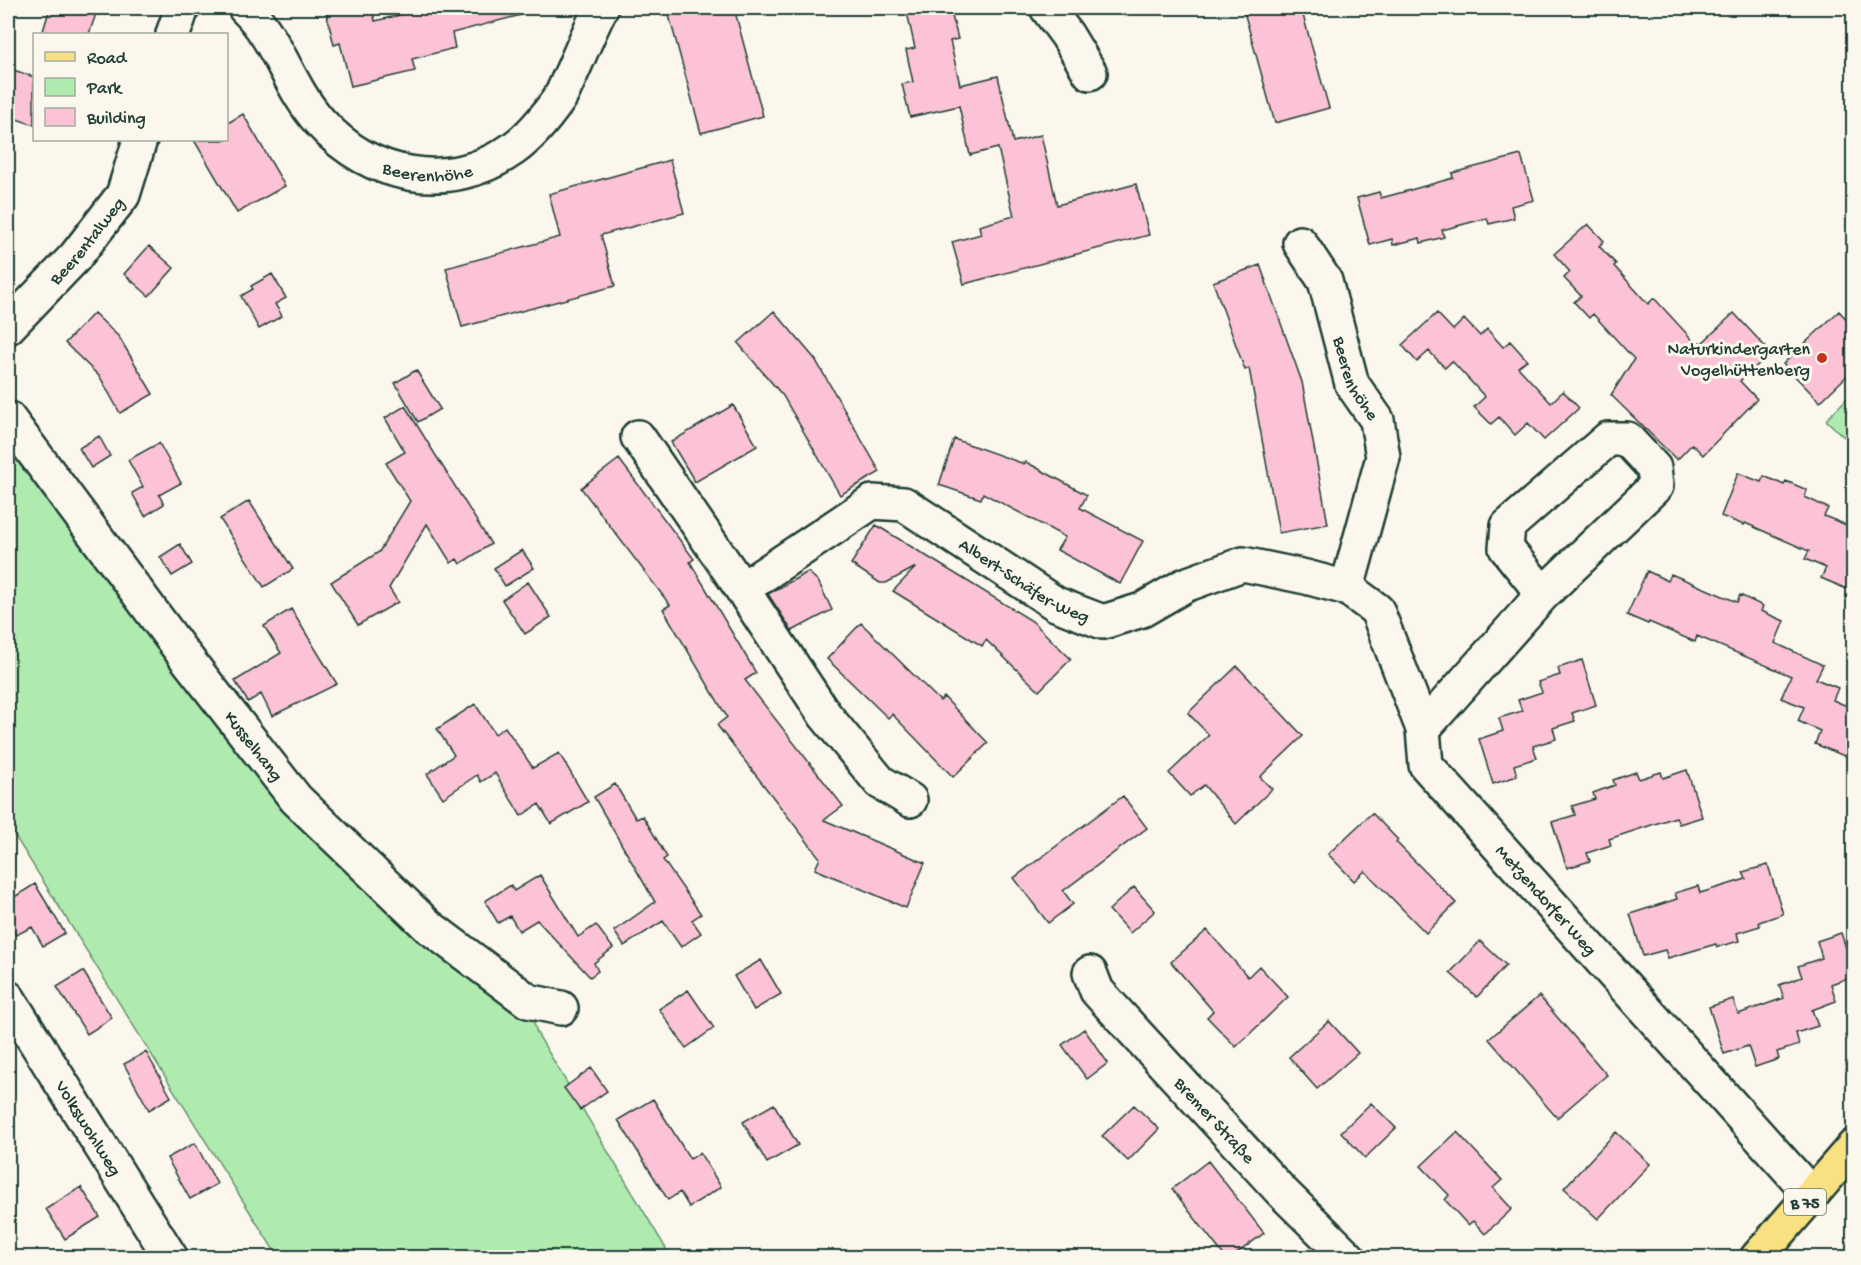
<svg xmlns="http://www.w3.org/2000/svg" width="1861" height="1265" viewBox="0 0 1861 1265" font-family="'Gochi Hand',sans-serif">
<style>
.green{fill:#afeaaf;stroke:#679472;stroke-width:1.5}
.building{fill:#fcc2d6;stroke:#1f3d34;stroke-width:1.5}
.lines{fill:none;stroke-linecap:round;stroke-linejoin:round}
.minor-casing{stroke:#1f3d34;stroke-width:38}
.primary-casing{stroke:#1f3d34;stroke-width:38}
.minor{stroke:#fbf7ec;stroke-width:33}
.primary{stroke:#f9e181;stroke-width:33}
.poi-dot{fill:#c8321e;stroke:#fbf7ec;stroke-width:2}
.labels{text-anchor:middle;stroke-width:6;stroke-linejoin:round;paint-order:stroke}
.shield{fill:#fbf7ec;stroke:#61756b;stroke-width:1.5}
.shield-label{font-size:16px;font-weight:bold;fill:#1f3d34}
.street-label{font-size:18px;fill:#1f3d34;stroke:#fbf7ec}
.poi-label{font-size:18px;fill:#1f3d34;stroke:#fbf7ec;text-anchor:end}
</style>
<rect width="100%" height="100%" fill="#fbf7ec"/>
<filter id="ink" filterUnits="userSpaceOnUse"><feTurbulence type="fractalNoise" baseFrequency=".0167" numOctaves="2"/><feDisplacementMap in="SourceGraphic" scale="12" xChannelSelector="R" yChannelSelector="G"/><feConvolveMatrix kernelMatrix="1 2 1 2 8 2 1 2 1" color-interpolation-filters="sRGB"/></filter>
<g filter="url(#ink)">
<path class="green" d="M1853,392v49l-8,-3 -19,-18z
M8,421l240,317 280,263 9,32 134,224h-393l-270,-432z"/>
<path class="building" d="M50,8h48l-9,26h-47z
M325,8h47l3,13 53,-13h92l1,7 -69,18 3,15 -43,11 3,12 -64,15 -11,-43 -6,2z
M667,8h67l29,108 -62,17z
M906,8h44l8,31 -8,2 10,44 38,-9 15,66 28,-7 16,70 79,-21 13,51 -185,49 -12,-42 29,-8 -2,-8 35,-10 -16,-68 -28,7 -11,-49 -49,11 -8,-33 11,-2 -7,-32 9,-2z
M1243,8h58l28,100 -54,15z
M8,68l26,9v48l-26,-9z
M243,114l42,72 -48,27 -43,-73h32v-16z
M1521,155l13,45 -23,6 3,12 -25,6 -2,-6 -45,12 2,7 -23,6 -1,-5 -27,7 -1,-6 -22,6 -13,-47 22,-6 2,6 26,-7 46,-13 -1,-5z
M670,160l14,53 -83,22 14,51 -153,41 -16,-59 114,-31 -11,-43z
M1588,224l16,17 -5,5 17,18 -2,2 34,38 6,-6 43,47 3,-3 2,1 32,-30 37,40 -31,28 17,18 -54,56 -11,-11 -15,16 -66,-65 23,-36 -41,-45 -4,4 -15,-16 7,-6 -17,-18 6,-6 -16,-18z
M149,246l25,22 -25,28 -25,-22z
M1260,265l42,117 26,142 -49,9 -30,-165 -4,2 -32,-88z
M272,274l14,24 -11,6 7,12 -23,13 -18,-33 12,-7 -2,-3z
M774,311l41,48 65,113 -40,23 -57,-99 -45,-53z
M1839,311l15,16v42l-34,33 -37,-38z
M94,313l25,24 34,57 -33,19 -20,-36 -35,-34z
M1437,313l16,17 11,-11 16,17 7,-7 16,18 7,-6 17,19 -9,7 33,36 12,-12 16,17 -35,32 -16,-17 -13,12 -16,-18 -8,7 -17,-17 11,-10 -33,-36 -7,7 -16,-17 -12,11 -15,-17z
M416,370l24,39 -22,13 -23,-39z
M733,405l24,41 -62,36 -24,-40z
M405,406l86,138 -31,20 -3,-5 -6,4 -24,-39 -38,64 9,14 -40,23 -27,-43 48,-30 31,-51 -24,-38 19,-11 -20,-34z
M99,436l11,20 -19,12 -12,-20z
M954,439l70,25 2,-2 39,21 22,12 -7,13 63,33 -23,43 -63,-34 8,-13 -82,-44 -2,6 -42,-14z
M159,443l22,40 -22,12 5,9 -19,12 -13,-23 11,-6 -15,-27z
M619,459l75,100 -4,3 66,111 -11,7 98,126 -19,14 101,43 -19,45 -91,-39 5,-11 -103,-133 10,-8 -64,-108 7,-4 -89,-117z
M1738,473l23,9 3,-6 20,9 2,-4 21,9 -2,7 23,11 -4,8 30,12v64l-33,-14 5,-10 -21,-9 4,-8 -64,-28 -1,2 -23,-9z
M249,501l44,68 -29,18 -44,-68z
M876,525l156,96 39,38 -32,32 -53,-51 -4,6 -89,-55 23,-24 -30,16h-6l-29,-19z
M180,544l12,20 -20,12 -12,-19z
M522,550l12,18 -29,18 -11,-18z
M1647,571l21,10 3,-7 66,28 3,-7 23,11 -2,5 23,10 -9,22 48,22 -7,14 22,9 -5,12 21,9v51l-39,-16 5,-13 -22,-10 6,-14 -23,-9 10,-22 -94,-40 -2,6 -46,-20 -1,2 -21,-9z
M808,572l10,9 14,29 -40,21 -24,-37z
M528,582l23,35 -26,17 -23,-34z
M291,609l46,75 -65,32 -11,-22 -13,8 -13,-21 46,-28 -17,-27z
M861,623l79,78 4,-4 44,46 -35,34 -61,-63 -4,4 -61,-59z
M1582,660l14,45 -24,8 3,8 -22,7 3,11 -23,7 4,12 -23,7 3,11 -24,8 -14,-45 24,-8 -4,-13 23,-7 -4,-11 24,-8 -4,-10 22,-7 -2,-7z
M1237,666l66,70 -43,41 12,12 -36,35 -32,-39 -14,11 -21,-23 40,-38 -21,-22z
M475,704l20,30 10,-7 28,41 26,-15 29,49 -37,22 -12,-20 -18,12 -26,-43 -14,9 -4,-7 -34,23 -16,-24 27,-19 -17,-26z
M1687,770l15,47 -23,7 -3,-7 -67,22 2,6 -24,8 3,8 -23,7 -15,-46 23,-7 -3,-9 23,-7 -2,-6 22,-8 -2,-5 23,-8 3,7 22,-7 2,6z
M615,784l21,35 7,-3 24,41 -4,3 38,54 -9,6 9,13 -20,14 -18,-26 -39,25 -10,-15 41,-29 -61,-105z
M1123,796l24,32 -84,63 10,13 -25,19 -34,-45z
M1372,813l26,27 -2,2 60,61 -30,30 -61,-62 -11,10 -26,-27z
M1768,865l15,49 -24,8 1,4 -23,7 2,8 -22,6 -1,-3 -48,14 -3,-8 -22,6 -13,-42 47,-15 -2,-6 23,-7 2,7 46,-14 -3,-7z
M540,875l38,62 18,-12 17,23 -19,15 4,8 -8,6 -53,-57 -18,11 -9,-15 -12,7 -13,-22 26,-16 3,6z
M35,884l30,49 -22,13 -11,-19 -16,8 -8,-14v-20z
M1134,887l21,24 -25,22 -21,-23z
M1207,930l41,47 11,-11 29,31 -52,50 -29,-30 6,-6 -42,-49z
M1841,933l13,39v4l-23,8 5,17 -24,9 6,16 -22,7 3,12 -22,7 2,7 -24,8 -7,-21 -24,8 -15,-47 24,-8 5,15 46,-16 -5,-13 23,-8 -4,-11 24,-8 -5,-17z
M1480,941l26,24 -29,32 -27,-24z
M761,960l20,34 -27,16 -20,-34z
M83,971l29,47 -25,16 -30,-47z
M688,990l26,38 -28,20 -27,-39z
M1539,996l68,79 -50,43 -68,-79z
M1329,1021l29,32 -41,36 -28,-32z
M1084,1029l24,34 -21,16 -25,-34z
M146,1052l25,45 -22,13 -25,-46z
M591,1068l16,23 -27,19 -16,-22z
M653,1099l37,60 10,-6 21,34 -32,20 -9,-15 -12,8 -50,-80z
M1371,1103l25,25 -31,30 -24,-26z
M774,1104l24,41 -31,18 -24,-41z
M1134,1105l25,24 -31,32 -26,-25z
M1457,1132l45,48 -9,8 19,21 -27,25 -12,-13 -5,4 -23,-25 4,-5 -28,-29z
M1616,1132l34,32 -52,55 -34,-31z
M195,1143l22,41 -27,15 -23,-41z
M1208,1161l56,72 -32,24h-7l-53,-68z
M81,1187l19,30 -35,22 -19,-30z"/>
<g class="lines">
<defs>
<g id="minor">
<path id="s1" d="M245,8c33,31 44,80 75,114 50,56 129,72 193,27 17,-12 34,-33 46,-50 5,-8 8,-17 12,-25 10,-22 19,-45 30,-66"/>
<path d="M1047,8l20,27 23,38"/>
<path d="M173,34l9,-26"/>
<path id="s2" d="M1300,243l25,38 27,103 25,36 6,37 -36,131"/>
<path id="s3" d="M8,327l67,-70 48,-62 17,-55"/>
<path id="s4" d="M8,418l176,237 112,144 132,127 100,75 33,7"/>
<path d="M638,437l104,152"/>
<path d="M1423,729l120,-135 -37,-46 2,-22 100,-87h19l27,29 2,18 -113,108"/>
<path id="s5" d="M910,800l-30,-18 -55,-67 -83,-126 130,-87 32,2 152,100 47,18 39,-12 43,-25 58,-21 63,13 41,11 30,22 46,119 3,36 386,430"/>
<path id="s6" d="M1090,973l7,18 184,200 68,67"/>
<path id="s7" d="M8,998l163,260"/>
</g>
<path id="primary" d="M1757,1258l97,-112"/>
</defs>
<use href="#minor" class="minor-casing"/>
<use href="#primary" class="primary-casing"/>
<use href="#minor" class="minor"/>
<use href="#primary" class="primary"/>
</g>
</g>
<circle class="poi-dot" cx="1822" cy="358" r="6"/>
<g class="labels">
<rect class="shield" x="1784" y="1189" width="42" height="26" rx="4.5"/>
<g class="shield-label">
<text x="1805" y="1208">B 75</text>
</g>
<g class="street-label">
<text dy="6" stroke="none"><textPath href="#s1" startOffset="260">Beerenhöhe</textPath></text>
<text dy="6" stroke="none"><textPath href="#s3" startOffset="117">Beerentalweg</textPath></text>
<text dy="6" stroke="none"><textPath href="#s2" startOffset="148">Beerenhöhe</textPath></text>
<text dy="6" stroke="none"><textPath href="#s5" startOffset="604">Albert-Schäfer-Weg</textPath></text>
<text dy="6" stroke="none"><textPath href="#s4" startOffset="410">Kusselhang</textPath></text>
<text dy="6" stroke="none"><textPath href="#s5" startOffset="1334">Metzendorfer Weg</textPath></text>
<text dy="6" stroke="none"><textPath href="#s6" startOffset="194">Bremer Straße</textPath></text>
<text dy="6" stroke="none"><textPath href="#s7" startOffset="153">Volkswohlweg</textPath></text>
</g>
<g class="poi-label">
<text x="1810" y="354">Naturkindergarten<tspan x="1810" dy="21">Vogelhüttenberg</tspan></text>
</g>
</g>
<rect width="1861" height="1265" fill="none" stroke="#fbf7ec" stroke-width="30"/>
<rect x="15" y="15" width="1831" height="1235" fill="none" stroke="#1f3d34" stroke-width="2" filter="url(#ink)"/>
<rect x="33" y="33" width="195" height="108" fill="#fbf7ec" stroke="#a3ada2" stroke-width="1.5"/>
<rect x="45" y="52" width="30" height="9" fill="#f9e181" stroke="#a3ada2" stroke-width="1.5"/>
<text x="87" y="63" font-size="18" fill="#1f3d34">Road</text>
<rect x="45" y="78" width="30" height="18" fill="#afeaaf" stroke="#a3ada2" stroke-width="1.5"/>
<text x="87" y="93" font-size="18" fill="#1f3d34">Park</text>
<rect x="45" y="108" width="30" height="18" fill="#fcc2d6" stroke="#a3ada2" stroke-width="1.5"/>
<text x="87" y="123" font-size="18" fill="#1f3d34">Building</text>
</svg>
